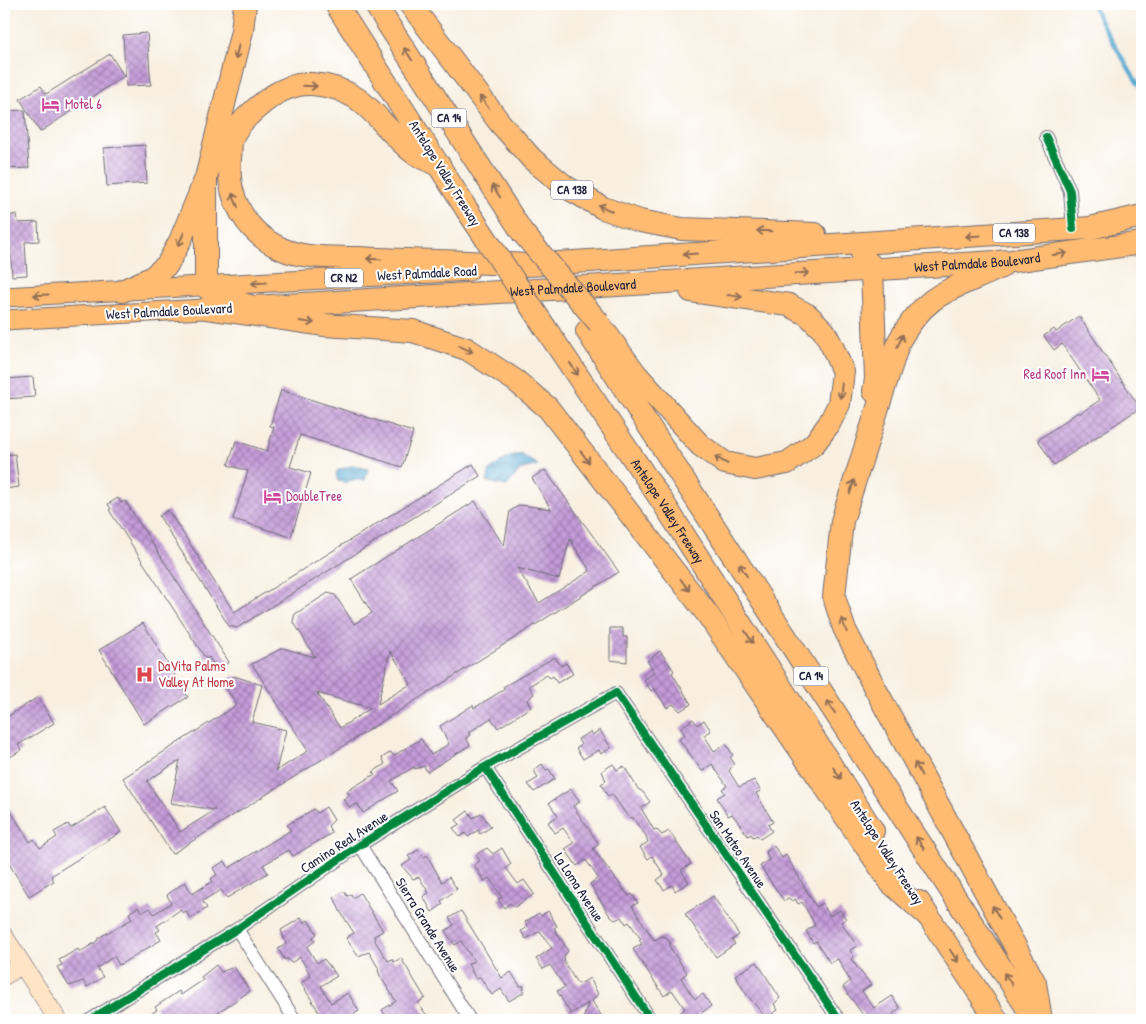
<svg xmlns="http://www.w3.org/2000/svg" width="1146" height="1024" viewBox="0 0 1146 1024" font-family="'Patrick Hand',sans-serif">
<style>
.water{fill:url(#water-waves);stroke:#3c6686}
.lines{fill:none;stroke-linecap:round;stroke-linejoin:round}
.stream{stroke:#57a9d2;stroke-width:4}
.building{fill:url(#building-cross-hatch);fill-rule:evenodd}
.street-casing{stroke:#6d6a75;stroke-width:14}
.secondary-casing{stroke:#6d6a75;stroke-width:19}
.primary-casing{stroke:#6d6a75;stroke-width:21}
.highway-casing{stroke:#6d6a75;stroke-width:24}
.street{stroke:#fff;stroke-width:12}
.secondary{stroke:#ffe4c6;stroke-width:18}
.primary{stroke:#ffbb71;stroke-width:19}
.highway{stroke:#ffbb71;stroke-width:22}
.highway-bridge-casing{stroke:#6d6a75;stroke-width:24;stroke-linecap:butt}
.highway-bridge{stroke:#ffbb71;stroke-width:22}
.cycleway-casing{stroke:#fff;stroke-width:11}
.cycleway{stroke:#00873e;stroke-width:8}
.oneway{stroke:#906e56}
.labels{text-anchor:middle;stroke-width:4;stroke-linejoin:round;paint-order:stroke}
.shield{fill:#fff;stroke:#646476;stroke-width:1}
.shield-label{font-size:12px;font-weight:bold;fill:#22223b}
.hotel-label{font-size:14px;fill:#b23c85;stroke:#fff;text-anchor:start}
.street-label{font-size:14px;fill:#22223b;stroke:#fff}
.health-label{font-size:14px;fill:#be3a42;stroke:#fff;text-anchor:start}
</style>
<defs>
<pattern id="water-waves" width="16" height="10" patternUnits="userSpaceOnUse" patternTransform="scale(1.25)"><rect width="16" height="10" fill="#57a9d2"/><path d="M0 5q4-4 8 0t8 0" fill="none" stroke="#4889ac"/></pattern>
<pattern id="building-cross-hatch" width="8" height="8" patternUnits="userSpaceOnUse" patternTransform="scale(1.25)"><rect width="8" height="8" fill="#c49bd8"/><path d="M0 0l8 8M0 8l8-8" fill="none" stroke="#9f7eb0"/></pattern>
</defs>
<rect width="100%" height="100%" fill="#fff"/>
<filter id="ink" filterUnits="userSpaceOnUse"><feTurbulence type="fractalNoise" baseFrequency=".02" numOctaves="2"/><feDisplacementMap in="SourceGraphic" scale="10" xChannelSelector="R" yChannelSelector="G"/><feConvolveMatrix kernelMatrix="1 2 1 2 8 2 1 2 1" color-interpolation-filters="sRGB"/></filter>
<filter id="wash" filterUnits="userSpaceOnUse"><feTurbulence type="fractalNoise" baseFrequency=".0096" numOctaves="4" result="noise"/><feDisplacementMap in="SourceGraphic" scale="20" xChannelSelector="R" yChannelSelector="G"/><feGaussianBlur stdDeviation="1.12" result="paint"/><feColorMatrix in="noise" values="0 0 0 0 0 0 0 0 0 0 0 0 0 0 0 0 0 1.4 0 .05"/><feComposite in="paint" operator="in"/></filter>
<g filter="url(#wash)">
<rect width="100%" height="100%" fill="#f8efe0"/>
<path class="water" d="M521,454l17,11 -18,5 -13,16 -20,-4 3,-12 17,-12z
M354,465l14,4 -3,11h-14l-5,3 -8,-2 -2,-7 2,-4z"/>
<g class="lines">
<path class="stream" d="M1093,4l5,13 44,74"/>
</g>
<g id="blocks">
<path class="building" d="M147,33l4,52 -25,1 -3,-51z
M110,54l14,22 -84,56 -20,-33 21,-13 5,8z
M25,110l4,58 -25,1v-58z
M145,145l2,38 -40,3 -3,-38z
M17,214l1,9 20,-1 1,19 -14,1 2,33 -15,1 -2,-33h-6v-26z
M1079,316l61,92 -86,57 -16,-25 40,-28 1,2 21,-14 -38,-56 -8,6 -10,-14 10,-7 2,3z
M33,377l2,20 -31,2v-20z
M281,390l132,42 -11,35 -102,-32 -10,32 21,6 -20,64 -58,-18 15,-48 -20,-6 8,-24 31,10 7,-24 -4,-1z
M15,454l4,33 -15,2v-34z
M473,464l7,12 -243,152 -8,-2 -70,-110 9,-6 66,102z
M545,470l74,102 -447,282 -49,-76 114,-73 -14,-22 11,-7 28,9 -10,37 34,8 -10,41 32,-20 -56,-87 30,-16 33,9 -22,-36 2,-7 33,-21 7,2 19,29 18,-11 -21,-34 124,-78 29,45 6,-35 10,-6 31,4 -19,-31zM570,539l20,32 -51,32 -22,-35 42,11zM390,651l21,33 -33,20zM317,693l54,15 -31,20zM180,760l-9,43 44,7 -35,22 -33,-51z
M118,498l3,5 4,-2 104,161 -6,4 -10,-2 -4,-7 -3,2 -97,-149 2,-1 -3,-5z
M143,623l45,74 -44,27 -45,-74z
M610,628h13v9h4v25l-17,-2z
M660,651l14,20 -2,2 19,31 -11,7 -7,-7 -6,4 -13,-20 -3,3 -7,-11 11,-8 -8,-11z
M555,657l6,9 5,-3 7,11 -16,9 -4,-7 -3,2 -3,-3 -18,11 5,8 -7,6 4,7 -33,21 -7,-10 -23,15 2,2 -4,3 4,7 -43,27 -3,-6 -9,3 -1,-2 -23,14 7,10 -35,22 -5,-9 -9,3 -6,-8 7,-4 -3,-4 28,-17 -2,-2 12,-8 -3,-6 9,-6 2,4 28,-17 10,16 18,-11 -9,-18 33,-21 1,3 31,-19 -2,-2z
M38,697l16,26 -36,22 4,5 -14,8 -4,-7v-32z
M693,719l4,6 7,-5 7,11 -7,4 10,16 12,-7 7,11 -3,2 4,6 -5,8 10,16 15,-7 7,11 -5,2 17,29 -5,3 4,6 -12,8 -3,-4 -4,2 -2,-3 -3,2 -16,-22 -4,2 -11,-18 8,-5 -3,-4 5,-3 -15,-22 -10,7 -23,-32 6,-4 -5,-7z
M600,730l11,18 -10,6 -2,-4 -16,9 -7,-11 5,-3 -3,-6 12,-7 2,3z
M542,764l4,6 3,-1 6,10 -21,13 -6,-8 10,-6 -4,-8z
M613,764l4,6 7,-4 14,23 5,3 7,10 -9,6 13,22 2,-1 6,6 7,-4 22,33 -10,6 8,12 -14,9 -3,-6 -8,5 -7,-10 7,-5 -12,-19 -4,3 -8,-12 8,-5 -2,-6 -14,-19 -2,1 -4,-4 -14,-20 -4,3 -7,-13 5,-3 -4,-10z
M571,789l9,13 -7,4 26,38 -6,5 36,47 3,-2 6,9 -6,3 22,34 8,-4 4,1 5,7 -2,2 18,27 -6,5 10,16 4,5 8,-5 8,12 -19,14h-10l-4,-6 7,-5 -13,-19 -8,6 -31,-47 9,-5 -3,-4 2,-1 -12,-17 -3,2 -4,-7 -7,3 -5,-4 -20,-32 8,-6 -12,-18 -9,6 -12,-17 9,-6 -11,-15 -8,5 -7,-11 10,-6 -9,-13z
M4,800l26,42 4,-3 6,9 17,-11 -3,-5 14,-8 3,4 34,-21 16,25 -70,44 3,5 -25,15 -25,-40z
M326,807l8,13 -6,6 4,7 -39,23 -4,-6 -26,15 5,8 -41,25 -6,-8 -19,11 5,7 -17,11 -4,-8 -3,2 -3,-3 -23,16 3,4 -4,2 5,8 -42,25 -5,-9 -17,12 6,9 -16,10 -4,-6 -14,5 -12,-19 5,-2 -3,-5 19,-11 2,3 16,-10 4,-5 32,-18 -3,-6 9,-6 5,5 7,-4 4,6 17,-11 -4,-8 18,-13 7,12 21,-13 -2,-2 6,-4 -4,-7 12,-7 4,7 62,-38 -4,-5 27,-16 3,4z
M468,811l5,7 8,-5 10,14 -11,7 -2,-4 -10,7 -3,-4 -5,4 -7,-9 7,-4 -4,-4z
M774,846l8,12 4,-3 30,52 6,-4 8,13 10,-6 6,9 -5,3 16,24 -7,4 4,7 -3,2 20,26 -9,6 12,17 18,-12 8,12 -7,6 5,6h-31l-6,-8 -18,-25 7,-6 -12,-22 -8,4 -14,-22 -3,2 -7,-12 9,-6 -13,-23 -4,2 -3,-5 -2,2 -5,-3 -4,3 -24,-35 9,-6 -3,-8z
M487,848l6,6 9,-6 9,16 -5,4 12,16 6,-4 10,14 -19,13 -5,-4 -6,5 -6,-9 4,-2 -13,-19 -5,3 -10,-16 6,-4 -4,-6z
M418,850l7,7 2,-2 15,27 7,-5 8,12 -16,12 2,3 -11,8 -9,-16 6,-3 -10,-16 -6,2 -11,-13 9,-6 -3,-4z
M344,891l3,5 4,-2 2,4 7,-5 23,38 -9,5 1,5 13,20 4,-2 2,3 7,-4 24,40 -7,5 12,17h-42l-6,-10 14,-9 -16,-25 -2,-6 1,-1 -10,-17 -11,4 -12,-18 8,-5 -14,-22 -6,-14z
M713,896l26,39 -7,5 3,4 -19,13 -31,-43z
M461,911l41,67 9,-6 9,14h4l-1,7 -14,8 -8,-12 -9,6 -12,-18 -4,2 -8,-15 6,-3 -13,-20 -6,4 -10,-14 9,-6 -5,-7z
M548,911l9,15 -3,2 14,23 -4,5 1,8 12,19 3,1 10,-6 8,16 -6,7 12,19h-21l5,-17 -17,11 -14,-23 8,-4 -15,-22 -7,4 -7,-10 16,-11 -12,-17 -14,8 -5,-8 7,-4 -3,-5 14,-9 2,3z
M301,918l3,5 4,-3 9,14 -4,3 2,4 -8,6 10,16 7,-4 13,17 -16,10 10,17 17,-10 11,18 -8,5 3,4h-30l-23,-37 10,-7 -11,-19 -9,6 -4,-5 -2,2 -7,-11 8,-5 -5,-14z
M757,962l23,36 -6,6 4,6 -12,8 -22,-27 -9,-16z
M216,965l5,7 13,-5 16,24 -44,29h-65l16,-10 -2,-3 24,-16 2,4 22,-15 -2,-3z"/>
</g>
</g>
<g filter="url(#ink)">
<use href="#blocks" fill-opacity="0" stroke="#6d6a75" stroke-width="1"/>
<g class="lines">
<defs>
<path id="street" d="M1046,137l24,54 3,38
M485,767l166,253
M360,845l110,175
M237,929l58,91
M90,1020l147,-91 123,-84 125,-78 131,-74 223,327"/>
<path id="secondary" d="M4,936l54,84
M4,976l18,-12"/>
<path id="primary" d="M4,297l465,-26
M4,320l218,-12"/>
<g id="highway">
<path d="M336,4l131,206"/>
<path d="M375,4l147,228"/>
<path d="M410,4l90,119 32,36 34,28 37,21 37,13 42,8 133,5"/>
<path d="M440,166c-10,-5 -22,-9 -30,-16 -35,-30 -45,-62 -98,-66 -18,-1 -34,7 -48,18 -12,10 -27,22 -32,37 -2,5 -1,13 -2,19 -4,40 16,75 52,91 22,10 52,8 75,9 57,3 114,3 171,7l562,-37 52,-12"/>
<path id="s1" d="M206,178v109l18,11 29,9 759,-46 130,-18"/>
<path d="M862,257l8,7 2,5 4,110 -2,12"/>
<path d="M1001,267c-50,24 -72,22 -102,74l-57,180 -8,76 10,31 32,62 159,293 6,37"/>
<path d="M122,291l29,-13 16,-13 13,-24 26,-63 36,-147 3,-27"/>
<path d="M207,308l118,17 88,6 54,18 49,32 32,27 160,207 183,268 36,32"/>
<path id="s2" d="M546,329l118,175 209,327"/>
<path d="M603,329l33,45 64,71 25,18 30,6 32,-6 27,-19 15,-20 10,-20 4,-32 -11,-26 -8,-15 -16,-16 -19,-10 -98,-14"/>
<path d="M587,331l448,689"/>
<path d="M919,902l78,118"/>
</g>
</defs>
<use href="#street" class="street-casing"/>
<use href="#secondary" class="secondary-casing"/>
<use href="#primary" class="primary-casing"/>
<use href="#highway" class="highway-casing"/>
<use href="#street" class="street"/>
<use href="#secondary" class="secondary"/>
<use href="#primary" class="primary"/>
<use href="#highway" class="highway"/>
<defs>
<path id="highway-bridge" d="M467,210l79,119
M522,232l77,91"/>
</defs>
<use href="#highway-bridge" class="highway-bridge-casing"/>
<use href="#highway-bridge" class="highway-bridge"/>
<defs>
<path id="cycleway" d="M1046,137l24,54 3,38
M485,767l166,253
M90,1020l147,-91 123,-84 125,-78 131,-74 223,327"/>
</defs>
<use href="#cycleway" class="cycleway-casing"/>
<use href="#cycleway" class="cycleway"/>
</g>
<defs><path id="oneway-shaft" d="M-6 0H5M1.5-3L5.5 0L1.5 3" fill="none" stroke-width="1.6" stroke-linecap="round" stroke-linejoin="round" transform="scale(1.25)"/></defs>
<g class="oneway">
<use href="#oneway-shaft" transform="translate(237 52) rotate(104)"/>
<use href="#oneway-shaft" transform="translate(408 54) rotate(-123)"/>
<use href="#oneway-shaft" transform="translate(310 86) rotate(2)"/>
<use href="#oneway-shaft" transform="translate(484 102) rotate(-127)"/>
<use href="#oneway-shaft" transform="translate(496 191) rotate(-123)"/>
<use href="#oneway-shaft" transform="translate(235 200) rotate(-113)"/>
<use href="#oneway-shaft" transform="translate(605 208) rotate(-156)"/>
<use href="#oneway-shaft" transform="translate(764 231) rotate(-178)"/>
<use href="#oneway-shaft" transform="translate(973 236) rotate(176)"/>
<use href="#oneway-shaft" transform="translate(181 239) rotate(115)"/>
<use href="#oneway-shaft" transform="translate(690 254) rotate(176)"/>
<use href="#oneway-shaft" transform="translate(1060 254) rotate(-8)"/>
<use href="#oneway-shaft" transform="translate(374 259) rotate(-177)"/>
<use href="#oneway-shaft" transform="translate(802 273) rotate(-4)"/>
<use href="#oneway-shaft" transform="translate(259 283) rotate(177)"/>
<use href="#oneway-shaft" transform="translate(41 295) rotate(177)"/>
<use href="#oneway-shaft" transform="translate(735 296) rotate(8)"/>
<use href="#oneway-shaft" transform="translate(307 322) rotate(8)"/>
<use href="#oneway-shaft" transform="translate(900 341) rotate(-66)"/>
<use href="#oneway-shaft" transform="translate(466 349) rotate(25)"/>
<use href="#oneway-shaft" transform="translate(574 369) rotate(56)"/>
<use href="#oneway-shaft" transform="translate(841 391) rotate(96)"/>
<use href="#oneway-shaft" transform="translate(585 457) rotate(53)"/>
<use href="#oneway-shaft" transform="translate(721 460) rotate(-149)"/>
<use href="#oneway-shaft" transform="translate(852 487) rotate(-73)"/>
<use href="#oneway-shaft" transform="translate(743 570) rotate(-123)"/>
<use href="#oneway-shaft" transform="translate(685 585) rotate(53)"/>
<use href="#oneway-shaft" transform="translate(844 625) rotate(-111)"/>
<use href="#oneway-shaft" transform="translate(749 637) rotate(57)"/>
<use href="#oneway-shaft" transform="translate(831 707) rotate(-123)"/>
<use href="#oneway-shaft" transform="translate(918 769) rotate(-118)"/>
<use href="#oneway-shaft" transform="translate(837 773) rotate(57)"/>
<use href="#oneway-shaft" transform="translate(920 843) rotate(-123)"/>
<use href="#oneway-shaft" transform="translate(996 912) rotate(-119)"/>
<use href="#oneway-shaft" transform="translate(954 956) rotate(57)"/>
<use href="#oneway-shaft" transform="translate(1008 979) rotate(-123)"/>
</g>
</g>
<defs>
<symbol id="hotel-bare" viewBox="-9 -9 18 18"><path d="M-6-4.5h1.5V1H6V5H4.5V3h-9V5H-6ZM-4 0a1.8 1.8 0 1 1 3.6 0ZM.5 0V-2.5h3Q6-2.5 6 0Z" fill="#d1479c" stroke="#fff" stroke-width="2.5" paint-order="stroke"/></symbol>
<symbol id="hospital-bare" viewBox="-9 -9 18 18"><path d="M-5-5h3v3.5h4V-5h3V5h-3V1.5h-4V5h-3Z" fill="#e0444e" stroke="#fff" stroke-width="2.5" paint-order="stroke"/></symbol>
</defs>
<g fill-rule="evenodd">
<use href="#hotel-bare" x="38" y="92" width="25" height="25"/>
<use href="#hotel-bare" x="1088" y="362" width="25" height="25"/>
<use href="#hotel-bare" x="260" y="484" width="25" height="25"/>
<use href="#hospital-bare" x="132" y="662" width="25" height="25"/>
</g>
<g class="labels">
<g class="shield">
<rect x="431.5" y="108.5" width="35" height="19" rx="4"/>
<rect x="551" y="180.5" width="42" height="19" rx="4"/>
<rect x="993" y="223.5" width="42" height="19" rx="4"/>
<rect x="325" y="268.5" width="38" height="19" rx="4"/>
<rect x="793.5" y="666.5" width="35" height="19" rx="4"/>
</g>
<g class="shield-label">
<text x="449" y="122">CA 14</text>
<text x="572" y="194">CA 138</text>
<text x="1014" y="237">CA 138</text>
<text x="344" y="282">CR N2</text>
<text x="811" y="680">CA 14</text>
</g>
<g class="hotel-label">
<text x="65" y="109">Motel 6</text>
<text x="1086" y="379" text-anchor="end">Red Roof Inn</text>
<text x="286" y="501">DoubleTree</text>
</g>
<g class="street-label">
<text transform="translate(445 173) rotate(58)" y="5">Antelope Valley Freeway</text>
<text dy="5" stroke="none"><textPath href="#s1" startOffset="886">West Palmdale Boulevard</textPath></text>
<text transform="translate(427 273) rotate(-3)" y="5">West Palmdale Road</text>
<text dy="5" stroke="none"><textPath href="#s1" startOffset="481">West Palmdale Boulevard</textPath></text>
<text transform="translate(169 311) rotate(-3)" y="5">West Palmdale Boulevard</text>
<text dy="5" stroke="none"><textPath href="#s2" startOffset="219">Antelope Valley Freeway</textPath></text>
<text transform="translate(344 842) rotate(-33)" y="5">Camino Real Avenue</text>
<text transform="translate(738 849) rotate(56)" y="5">San Mateo Avenue</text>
<text transform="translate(887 852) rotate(57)" y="5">Antelope Valley Freeway</text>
<text transform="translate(579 887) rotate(57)" y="5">La Loma Avenue</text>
<text transform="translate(428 925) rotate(58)" y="5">Sierra Grande Avenue</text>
</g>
<g class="health-label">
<text x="158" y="671">DaVita Palms<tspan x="158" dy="16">Valley At Home</tspan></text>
</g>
</g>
<rect width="1146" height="1024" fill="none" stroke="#fff" stroke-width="20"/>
</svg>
